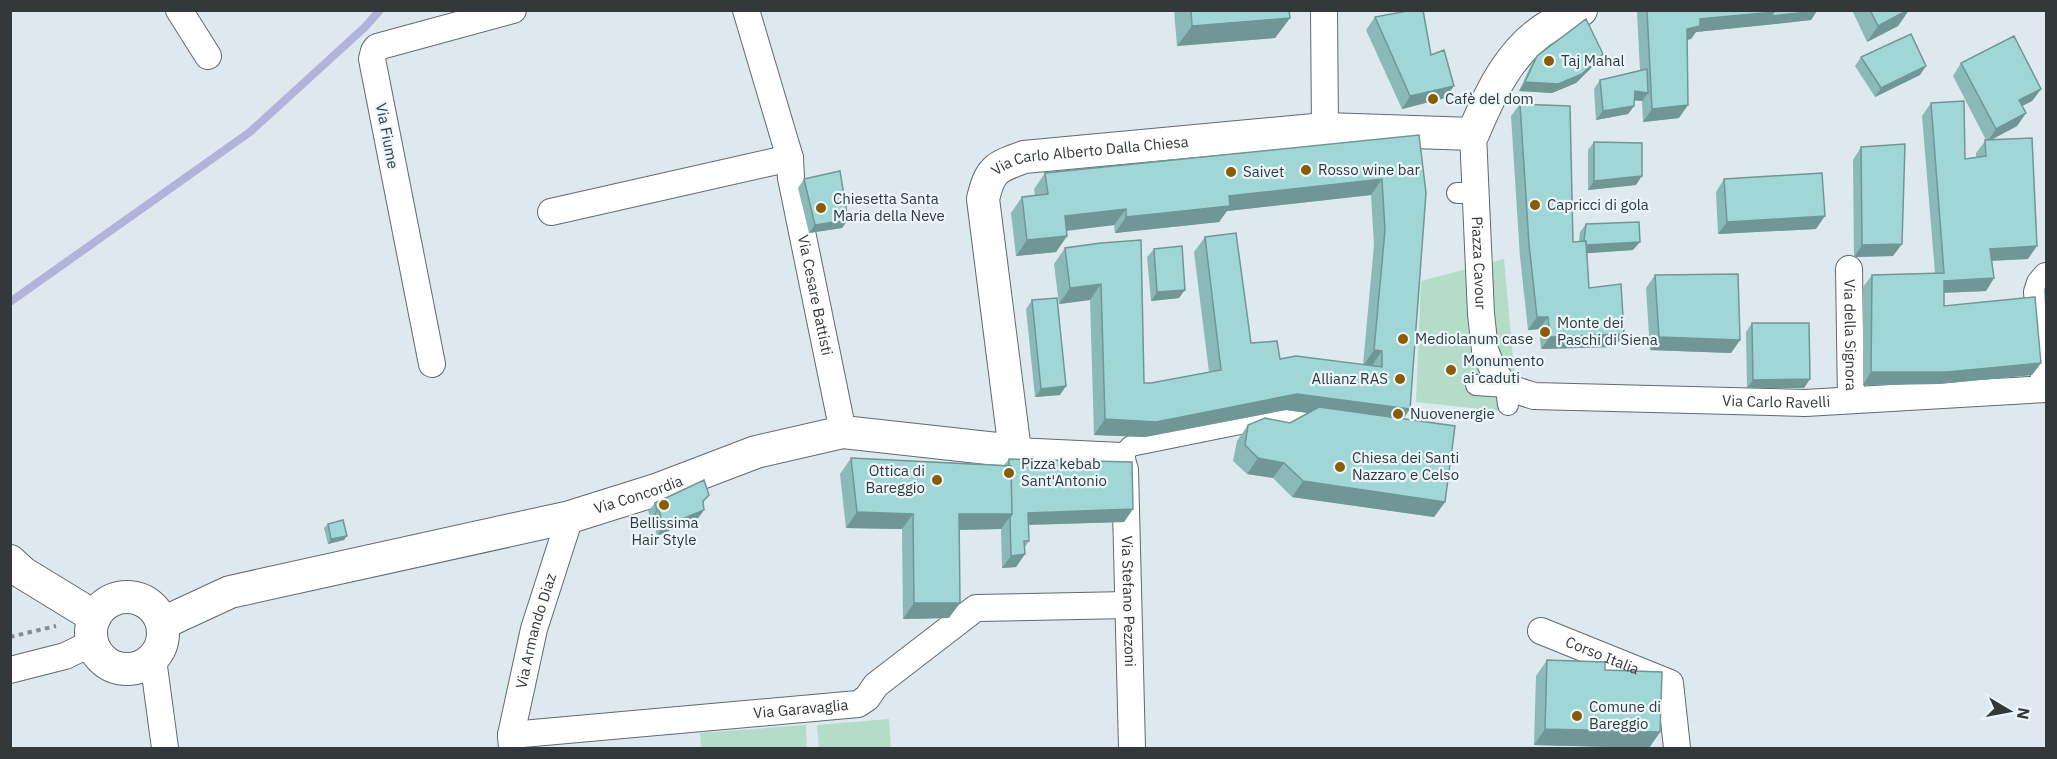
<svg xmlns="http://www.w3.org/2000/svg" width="2057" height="759" viewBox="0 0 2057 759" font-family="'IBM Plex Sans',sans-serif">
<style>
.green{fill:#b4dcc8}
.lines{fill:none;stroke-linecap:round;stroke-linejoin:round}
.stream{stroke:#b1b3db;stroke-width:8}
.pedestrian-casing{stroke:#606a6f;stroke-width:22}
.minor-casing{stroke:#606a6f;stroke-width:28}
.tertiary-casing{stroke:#606a6f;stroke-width:34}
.path{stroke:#848c90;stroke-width:4;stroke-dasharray:4.5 4.5;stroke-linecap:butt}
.pedestrian{stroke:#fff;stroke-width:20}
.minor{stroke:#fff;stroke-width:26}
.tertiary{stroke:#fff;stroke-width:32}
.wall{fill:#8ab9b8}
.shaded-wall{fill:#709696}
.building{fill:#a0d7d6;stroke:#709696;stroke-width:1.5}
.poi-dot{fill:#8b5c01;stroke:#eaf6fb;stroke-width:2}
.labels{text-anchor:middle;stroke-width:4.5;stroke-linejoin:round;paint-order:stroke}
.poi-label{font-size:15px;fill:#33383a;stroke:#eaf6fb;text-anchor:start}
.street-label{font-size:15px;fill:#33383a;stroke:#eaf6fb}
</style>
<rect width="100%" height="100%" fill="#dde9ee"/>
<path class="green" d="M1504,259l14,154 -102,-11 5,-121z
M889,719l2,29h-72l-2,-23z
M806,725l1,23h-106l-1,-15z"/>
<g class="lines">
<path class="stream" d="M10,302l240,-170 115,-105 15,-17"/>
<defs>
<path id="pedestrian" d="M1457,193h19
M1476,385l30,2 2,18
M1121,456l10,-10 104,-21 62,-10 31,4"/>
<g id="minor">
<path d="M179,10l29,46"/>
<path id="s1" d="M746,10l44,148 1,20 52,254"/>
<path d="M1324,10l1,119"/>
<path id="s2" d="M1473,134l8,180 4,36 8,20 13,17 28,9 271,7 241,-14"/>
<path d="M551,212l239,-54"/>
<path id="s3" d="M1849,269l2,131"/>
<path d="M432,364l-60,-305 2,-8 3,-4 136,-37"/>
<path d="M2045,389l-8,-97 3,-9 6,-7"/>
<path id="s4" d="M1015,451l106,5 4,14 7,278"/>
<path id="s5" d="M1541,631l129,52 7,65"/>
<path d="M153,659l12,89"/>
<path d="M10,670l55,-14 27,-13"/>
<path id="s6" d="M511,735l347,-31 9,-6 9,-13 100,-77 152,-3"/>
<path id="s7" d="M512,748l-1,-13 23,-106 36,-112"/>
</g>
<g id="tertiary">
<path d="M10,561l13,12 72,44"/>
<circle cx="127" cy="633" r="36"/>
<path id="s8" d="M163,623l67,-31 340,-75 89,-28 97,-37 87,-20 172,19 -32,-252c7,-30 13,-32 41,-42l301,-28 148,5c17,-41 38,-86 78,-109 10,-5 20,-10 30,-15"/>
</g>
</defs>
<use href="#pedestrian" class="pedestrian-casing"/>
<use href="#minor" class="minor-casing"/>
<use href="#tertiary" class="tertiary-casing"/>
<path class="path" d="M10,637l46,-11"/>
<use href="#pedestrian" class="pedestrian"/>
<use href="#minor" class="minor"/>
<use href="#tertiary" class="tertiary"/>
</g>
<path class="wall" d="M1174,10h115l1,8 -15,20 -98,8z
M1638,10h179l-6,10 -115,12 -5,7 -4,1 -8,78 -36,4 -1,-21 -7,-1 -1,6 -6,8 -32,6 -2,-31 6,-9 40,-10 -3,-58z
M1852,10h57l-11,16 -31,16z
M1375,17l56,38 14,43 -43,11 -36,-79z
M1537,56l59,7 -20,20 -24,10 -33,-2 12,-26z
M1861,57l59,18 -45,22 -20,-31z
M1961,63l80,26 -9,12 -10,5 4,7 -9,13 -26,14 37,119 -36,2 2,17 -8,13 -42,2v13l97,57 -9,12 -93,9 -76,1v-98l9,-12 63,-2 -13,-157 9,-13 34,56 11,-2v-4l10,-13 -33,-64z
M1520,104l53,138 6,-1 1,-9 6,-8 47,26 -46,3 2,35 26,59 -74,2 -2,-20 -11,1 -8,-73 -9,-141z
M1419,135l-15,284 41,83 -11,15 -142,-20 -19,-19 -26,-4 -14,-13 4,-20 11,-16 42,-2 17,-10 -21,-3 -141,27 -51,-2 -4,-135 -31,4 -5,-40 11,-16 36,-5 43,140h7l58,-11 -15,-120 11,-15 46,106 29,16 83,6 11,-120 -3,-50 -144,16 -8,11 -104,11 -1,-8 -47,6v5l-11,16 -40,4 -5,-43 11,-16 13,-1 -1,-7 11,-16z
M1594,142l42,43 -48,5v-40z
M1861,147l32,109 -39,1 -1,-97z
M804,179l38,49 -33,5 -11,-45z
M1724,179l92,50 -98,5 -2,-42z
M1154,249l25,49 -28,3 -4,-44z
M1655,275l85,65 -9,13 -81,-3 -4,-62z
M2046,286v36l-2,-33z
M1032,300l28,95 -25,2 -9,-88z
M1752,323l58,56 -6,9h-57l-1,-56z
M851,458l153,7 5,-6 124,50 -9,13 -96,3 1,16 -4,6v7l-9,13 -14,1 -1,-39 -42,1 -10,88 -46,1 -1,-90 -56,-1 -6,-54z
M709,495l-6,8 1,7 -6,8 -41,18 -4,-18 -2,1 -3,-8 7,-8z
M328,524l16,16 -16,4 -4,-16z
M1547,660l113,72 -11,16 -115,-3 2,-69z"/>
<path class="shaded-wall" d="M1909,10l-11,16 -31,16 11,-16z
M1817,11l-6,9 -45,5 6,-9z
M1774,12l-8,13 -70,7 -5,7 -13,2 9,-12 13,-10z
M1290,18l-15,20 -98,8 15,-20z
M1603,54l-7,9 -20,20 -24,10 -33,-2 6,-9z
M1926,66l-6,9 -45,22 6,-9z
M1454,86l-9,12 -43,11 8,-13z
M2041,89l-9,12 -22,11 9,-12z
M1635,91l13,2 -6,8 -13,-1z
M1688,105l-9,13 -36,4 9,-13z
M1634,106l-6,8 -32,6 7,-9z
M2026,113l-9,13 -30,16 9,-13z
M1642,176l-6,9 -48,5 6,-9z
M1382,179l-11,16 -144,16 -8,11 -104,11 11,-16 103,-21z
M1126,209l-12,16 -60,7 11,-16z
M1825,216l-9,13 -98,5 9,-12z
M848,220l-6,8 -33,5 6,-8z
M1067,236l-11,16 -40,4 11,-16z
M1640,242l-7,8 -56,4 7,-9z
M1902,244l-9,12 -39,1 8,-12z
M2037,246l-9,13 -46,2 8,-12z
M1994,278l-8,13 -50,2 8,-12z
M1101,284l-11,16 -31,4 11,-16z
M1185,290l-6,8 -28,3 6,-9z
M1537,317h11l-9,12 -11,1z
M1624,334l-9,13 -74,2 9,-12z
M1659,337l81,3 -9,13 -81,-3z
M1374,350l8,1 -11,16 -8,-1z
M2041,363l-9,12 -93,9 -76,1 8,-13z
M1810,379l-6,9h-57l6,-8z
M1066,386l-6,9 -25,2 6,-8z
M1297,394l113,15 -11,16 -113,-15 -141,27 -51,-2 11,-16z
M1258,458l26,5 -11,15 -26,-4z
M1303,481l142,21 -11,15 -142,-20z
M659,509l-6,9 -2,1 6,-9z
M1133,509l-9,13 -105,3 9,-12z
M704,510l-6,8 -41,18 6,-9z
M857,512l56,2 -11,15 -56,-1z
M959,514h53l-11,15 -53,1z
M347,536l-3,4 -16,4 3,-5z
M1025,554l-9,13 -14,1 9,-12z
M914,603h46l-11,15 -46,1z
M1545,729l115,3 -11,16 -115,-3z"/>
<path class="building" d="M1191,10h98l1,8 -98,8z
M1412,10h11l8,45 13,-5 10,36 -44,10 -35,-79z
M1647,10h127v2l-74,7v7l-13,3 1,76 -36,4z
M1774,10h43v1l-45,5z
M1870,10h38l-30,16z
M1586,19l17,35 -21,20 -24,10 -33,-2 12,-26z
M1911,34l15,32 -45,22 -20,-31z
M2014,36l27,53 -22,11 7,13 -30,16 -35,-66z
M1647,69l1,24 -13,-2 -1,15 -31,5 -3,-31z
M1964,101l1,58 21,-3 -1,-16 47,-2 5,108 -47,3 4,29 -50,3v25l91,-9 6,66 -94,9h-76l1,-97 72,-2 -13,-170z
M1520,104l50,2 3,136 13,-1 3,47 32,-4 3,50 -74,3 -2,-20h-11l-8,-73z
M1419,135l7,58 -16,216 -113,-15 -141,28 -51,-3 -4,-135 -31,4 -5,-40 36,-5 40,-3 3,143h7l70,-13 -16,-133 31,-4 15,110 26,-2 3,18 16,-3 86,11v-16l-8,-1 11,-120 -3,-51 -153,17 1,10 -104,11v-8l-61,7 2,20 -40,4 -5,-43 26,-3 -3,-21z
M1594,142l48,1v33l-48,5z
M1905,144l-3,100 -40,1 -1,-98z
M840,171l8,49 -33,5 -11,-46z
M1822,173l3,43 -98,6 -3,-43z
M1639,222l1,20 -54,3v-4h-2l2,-17z
M1182,246l3,44 -28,2 -3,-43z
M1738,274l2,66 -81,-3 -4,-62z
M1057,298l9,88 -25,3 -9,-89z
M1752,323h57l1,56 -57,1z
M1319,407l136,19 -10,76 -142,-21 -19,-18 -26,-5 -13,-13 3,-20 17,-7 25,5z
M851,458l160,8 1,48h-53l1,89h-46l-1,-89 -56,-2z
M1009,459l123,3 1,47 -105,4 1,28h-5l1,13 -14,2 -1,-39 2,-3 -1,-48h-2z
M704,480l5,15 -6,6 1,9 -41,17 -4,-18 -2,1 -2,-7z
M343,520l4,16 -16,3 -3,-15z
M1547,660l58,2v8l57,2 -2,60 -115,-3z"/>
<g class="poi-dot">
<circle cx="1549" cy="61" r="6"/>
<circle cx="1433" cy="99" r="6"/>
<circle cx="1306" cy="170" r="6"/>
<circle cx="1231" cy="172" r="6"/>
<circle cx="1535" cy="205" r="6"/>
<circle cx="821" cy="208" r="6"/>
<circle cx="1545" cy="332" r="6"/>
<circle cx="1403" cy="339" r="6"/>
<circle cx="1451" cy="370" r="6"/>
<circle cx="1400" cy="379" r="6"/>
<circle cx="1398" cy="414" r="6"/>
<circle cx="1340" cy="467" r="6"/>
<circle cx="1009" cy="473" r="6"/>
<circle cx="937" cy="480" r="6"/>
<circle cx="664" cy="505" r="6"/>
<circle cx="1577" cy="716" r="6"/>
</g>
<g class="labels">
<g class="poi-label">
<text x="1561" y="66">Taj Mahal</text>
<text x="1445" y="104">Cafè del dom</text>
<text x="1318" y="175">Rosso wine bar</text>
<text x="1243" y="177">Saivet</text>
<text x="833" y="204">Chiesetta Santa<tspan x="833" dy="17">Maria della Neve</tspan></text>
<text x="1547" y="210">Capricci di gola</text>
<text x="1557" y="328">Monte dei<tspan x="1557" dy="17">Paschi di Siena</tspan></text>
<text x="1415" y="344">Mediolanum case</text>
<text x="1463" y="366">Monumento<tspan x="1463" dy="17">ai caduti</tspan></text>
<text x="1388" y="384" text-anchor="end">Allianz RAS</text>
<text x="1410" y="419">Nuovenergie</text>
<text x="1352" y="463">Chiesa dei Santi<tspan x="1352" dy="17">Nazzaro e Celso</tspan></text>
<text x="1021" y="469">Pizza kebab<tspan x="1021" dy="17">Sant'Antonio</tspan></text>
<text x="925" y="476" text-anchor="end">Ottica di<tspan x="925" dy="17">Bareggio</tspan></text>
<text x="664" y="528" text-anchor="middle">Bellissima<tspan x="664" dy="17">Hair Style</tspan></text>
<text x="1589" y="712">Comune di<tspan x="1589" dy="17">Bareggio</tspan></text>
</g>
<g class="street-label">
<text transform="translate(387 136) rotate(79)" y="5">Via Fiume</text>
<text dy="5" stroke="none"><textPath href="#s8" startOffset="1264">Via Carlo Alberto Dalla Chiesa</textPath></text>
<text dy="5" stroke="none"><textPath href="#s2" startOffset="129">Piazza Cavour</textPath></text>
<text dy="5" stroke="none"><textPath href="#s1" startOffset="294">Via Cesare Battisti</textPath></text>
<text dy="5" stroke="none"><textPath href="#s3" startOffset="66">Via della Signora</textPath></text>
<text dy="5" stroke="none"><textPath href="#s2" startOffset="531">Via Carlo Ravelli</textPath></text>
<text dy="5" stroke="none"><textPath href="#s8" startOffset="494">Via Concordia</textPath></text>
<text dy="5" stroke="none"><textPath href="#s4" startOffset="252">Via Stefano Pezzoni</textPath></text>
<text dy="5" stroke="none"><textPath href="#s7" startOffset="120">Via Armando Diaz</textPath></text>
<text dy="5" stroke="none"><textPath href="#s5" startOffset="66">Corso Italia</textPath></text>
<text dy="5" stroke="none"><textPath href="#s6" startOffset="291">Via Garavaglia</textPath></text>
</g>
</g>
<rect width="2057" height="759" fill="none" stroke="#33383a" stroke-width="24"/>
<g transform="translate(2009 711) rotate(100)" stroke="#eaf6fb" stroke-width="4.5" paint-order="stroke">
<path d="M0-4.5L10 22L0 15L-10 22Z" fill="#33383a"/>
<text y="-9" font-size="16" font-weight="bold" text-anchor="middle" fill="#33383a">N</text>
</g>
</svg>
